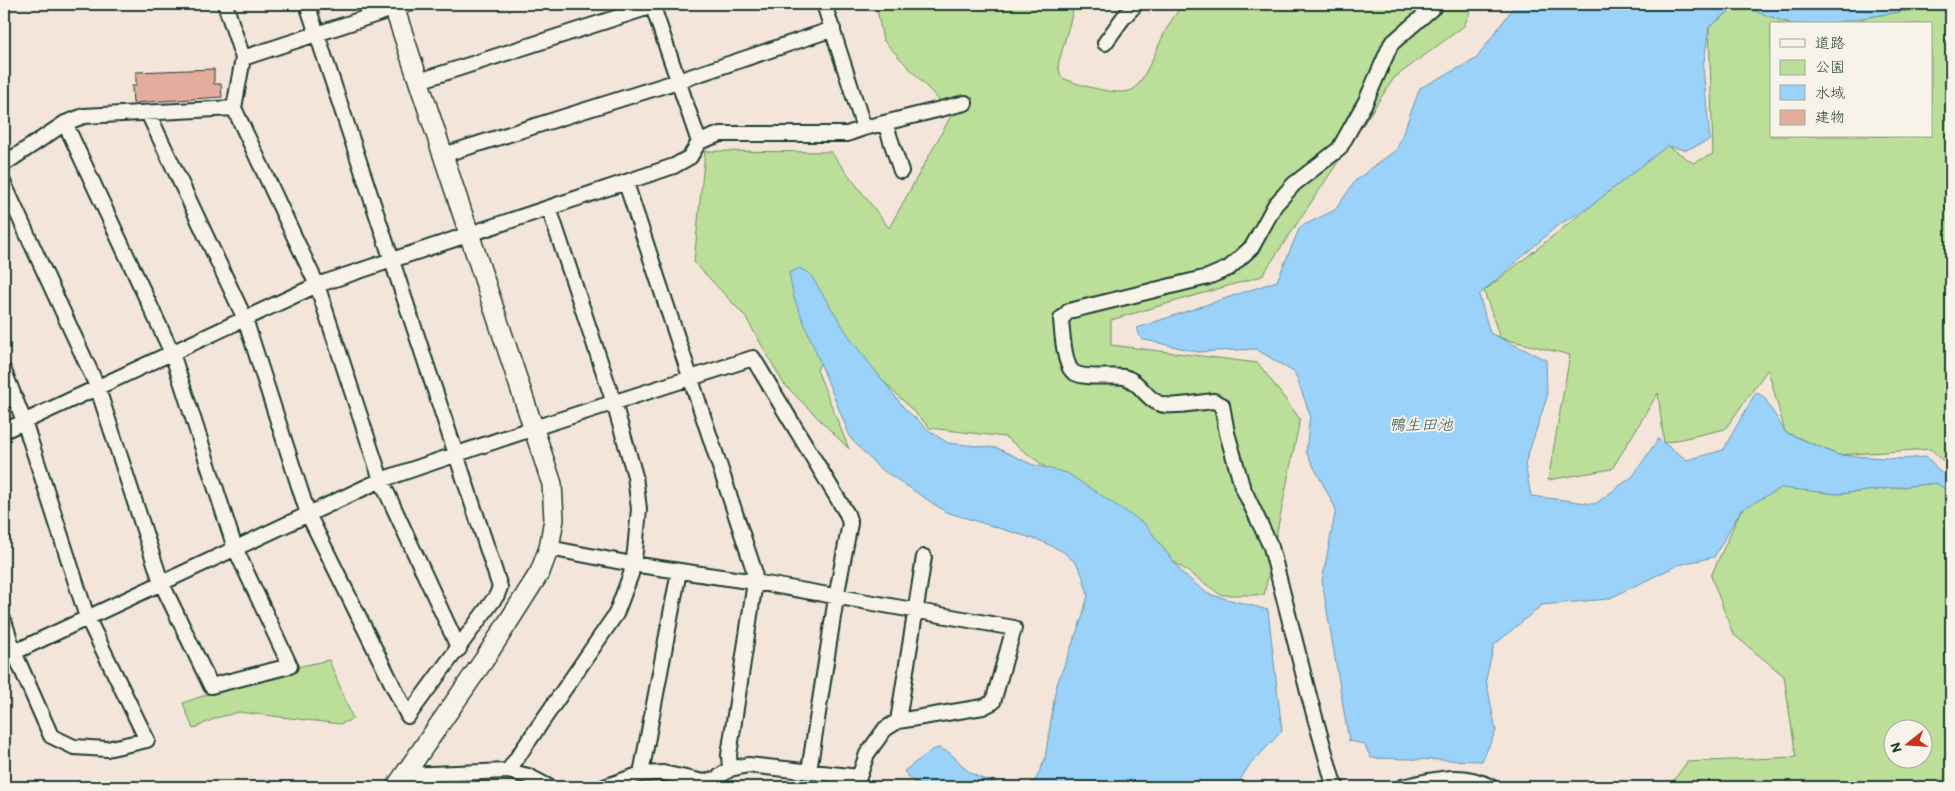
<svg xmlns="http://www.w3.org/2000/svg" width="1955" height="791" viewBox="0 0 1955 791" font-family="Itim,'Klee One',sans-serif">
<style>
.green{fill:#bbde98;stroke:#6d8e66;fill-rule:evenodd}
.water{fill:#9bd2fa;stroke:#6996ab}
.building{fill:#e4ac9d;stroke:#1f3d34}
.lines{fill:none;stroke-linecap:round;stroke-linejoin:round}
.street-casing{stroke:#1f3d34;stroke-width:18}
.secondary-casing{stroke:#1f3d34;stroke-width:22}
.street{stroke:#f7f3e8;stroke-width:14}
.secondary{stroke:#f7f3e8;stroke-width:19}
.labels{text-anchor:middle;stroke-width:4;stroke-linejoin:round;paint-order:stroke}
.water-label{font-size:16px;font-style:italic;fill:#385b5c;stroke:#f7f3e8}
</style>
<rect width="100%" height="100%" fill="#f3e5d9"/>
<filter id="ink" filterUnits="userSpaceOnUse"><feTurbulence type="fractalNoise" baseFrequency=".02" numOctaves="2"/><feDisplacementMap in="SourceGraphic" scale="10" xChannelSelector="R" yChannelSelector="G"/><feConvolveMatrix kernelMatrix="1 2 1 2 8 2 1 2 1" color-interpolation-filters="sRGB"/></filter>
<g filter="url(#ink)">
<path class="green" d="M876,4h199l-17,61 3,12c13,7 58,20 71,13 12,-7 27,-47 34,-60 5,-9 11,-18 17,-26h290l-9,22 -70,52 -132,198 -151,44v25l147,18 42,56 -36,176h-43l-72,-51 -144,-107 -75,-9 -95,-96 -18,38 32,79 -65,-65 -39,-68 -51,-54 11,-111 126,1 58,76 63,-114 -69,-74z
M1738,5l54,19h-21v112h160v-112h-104l113,-19 11,17v447l-20,-20 -93,6 -53,-23 -17,-63 -43,60 -61,14 -6,-50 -46,76 -64,11 22,-125 -70,-17 -16,-47 183,-146 26,18 20,-9 -4,-127z
M1936,483l15,10v294h-282l18,-25 109,-5 -12,-81 -51,-42 -22,-58 30,-66 40,-24 58,8zM1892,728h30v30h-30z
M329,660l24,59 -13,5 -101,-12 -23,6 -23,11 -10,-26 82,-29z"/>
<path class="water" d="M1516,4h435v18l-11,-17 -113,19h-35l-55,-19 -28,22 -6,41 7,72 -24,10 -19,-4 -80,63 -29,16 -79,70 11,38 56,27 1,37 -22,67 6,32 64,8 38,-28 25,-37 29,21 36,-10 33,-58 8,5 21,35 53,23 63,4 26,-2 19,21 5,2v13l-15,-10 -97,11 -58,-6 -40,22 -27,47 -36,8 -70,34 -66,6 -48,40 -8,34 10,52 -14,30 -111,-3 -7,-14 -15,-3 -27,-160 14,-72 -30,-57 4,-37 -15,-42 -39,-24 -58,3 -57,-13 -4,-11 140,-47 23,-54 35,-17 21,-30 41,-31 23,-61 56,-29z
M799,268l11,6 42,67 53,68 26,23 17,11 49,5 34,16 36,9 78,51 38,50 25,20 60,16 14,121 -34,36 -12,20h-220l14,-3 6,-5 9,-20 11,-72 26,-69 6,-23 -5,-18 -6,-13 -15,-13 -21,-10 -95,-29 -68,-45 -27,-28 -57,-141 -5,-25z
M939,748c16,6 16,11 28,22 9,8 32,15 45,17h-87l-2,-2 -10,-3 -9,-11 28,-21z"/>
<path class="building" d="M214,69v15h7l1,13 -89,6 -1,-17h4v-14z"/>
<g class="lines">
<defs>
<path id="street" d="M652,4l47,138
M1105,43l18,-25 13,-14
M243,58l165,-54
M419,81l240,-77
M234,108l83,177 64,195 78,169
M148,113l97,206 63,195 100,202 89,-121 3,-8 -193,-583
M885,123l16,48
M864,128l101,-25
M443,155l235,-74 155,-52
M4,164l61,-41 19,-7 150,-8 9,-50 -18,-54
M626,183l128,387 1,12 -26,173 1,14
M4,184l93,202 64,196 50,104 79,-20 -55,-118 -63,-195 -107,-230
M4,371l20,50 63,196 60,123 -40,9 -33,-2 -23,-11 -37,-84 -10,-31
M4,431l313,-146 357,-119 16,-9 9,-15 21,-8h127l17,-6 -40,-124
M549,548l83,16 123,18 259,46 -21,74 -10,5 -85,14 -13,8 -18,25 -8,23 -111,-12 -18,4 -14,10 -12,3 -41,-9 -22,1 -37,13
M4,657l377,-177 153,-52 219,-70 94,156 3,9 -14,75 -27,173
M898,721l26,-164
M508,771l108,-157 15,-40 4,-23 4,-42 -4,-33 -21,-73 -65,-195
M641,774l38,-203
M405,775l103,-4 20,5 21,11
M1337,787l-3,-2 -25,-89 -38,-149 -29,-61 -15,-53 -5,-28 -8,-4c-14,1 -35,6 -49,4 -18,-2 -24,-24 -41,-28 -12,-2 -43,3 -52,-6 -8,-8 -10,-40 -11,-52l8,-8 139,-34 21,-9 23,-21 23,-42 19,-21 45,-35 27,-48 25,-57 46,-40
M1402,787c32,-7 59,-16 89,0"/>
<path id="secondary" d="M393,4l159,480 2,35 -5,29 -9,24 -56,88 -88,127"/>
</defs>
<use href="#street" class="street-casing"/>
<use href="#secondary" class="secondary-casing"/>
<use href="#street" class="street"/>
<use href="#secondary" class="secondary"/>
</g>
</g>
<g class="labels">
<g class="water-label">
<text x="1421" y="430">鴨生田池</text>
</g>
</g>
<rect width="1955" height="791" fill="none" stroke="#f7f3e8" stroke-width="20"/>
<rect x="10" y="10" width="1935" height="771" fill="none" stroke="#1f3d34" stroke-width="2" filter="url(#ink)"/>
<rect x="1770" y="22" width="162" height="115" fill="#f7f3e8" stroke="#a1aaa0"/>
<rect x="1780" y="39" width="25" height="8" fill="#f7f3e8" stroke="#a1aaa0"/>
<text x="1815" y="48" font-size="15" fill="#1f3d34">道路</text>
<rect x="1780" y="60" width="25" height="15" fill="#bbde98" stroke="#a1aaa0"/>
<text x="1815" y="72" font-size="15" fill="#1f3d34">公園</text>
<rect x="1780" y="85" width="25" height="15" fill="#9bd2fa" stroke="#a1aaa0"/>
<text x="1815" y="98" font-size="15" fill="#1f3d34">水域</text>
<rect x="1780" y="110" width="25" height="15" fill="#e4ac9d" stroke="#a1aaa0"/>
<text x="1815" y="122" font-size="15" fill="#1f3d34">建物</text>
<g transform="translate(1908 744) rotate(253)"><circle r="24" fill="#f7f3e8" stroke="#a1aaa0"/>
<path d="M0-4L9 19L0 12L-9 19Z" fill="#c8321e"/>
<text y="-8" font-size="14" font-weight="bold" text-anchor="middle" fill="#1f3d34">N</text>
</g>
</svg>
